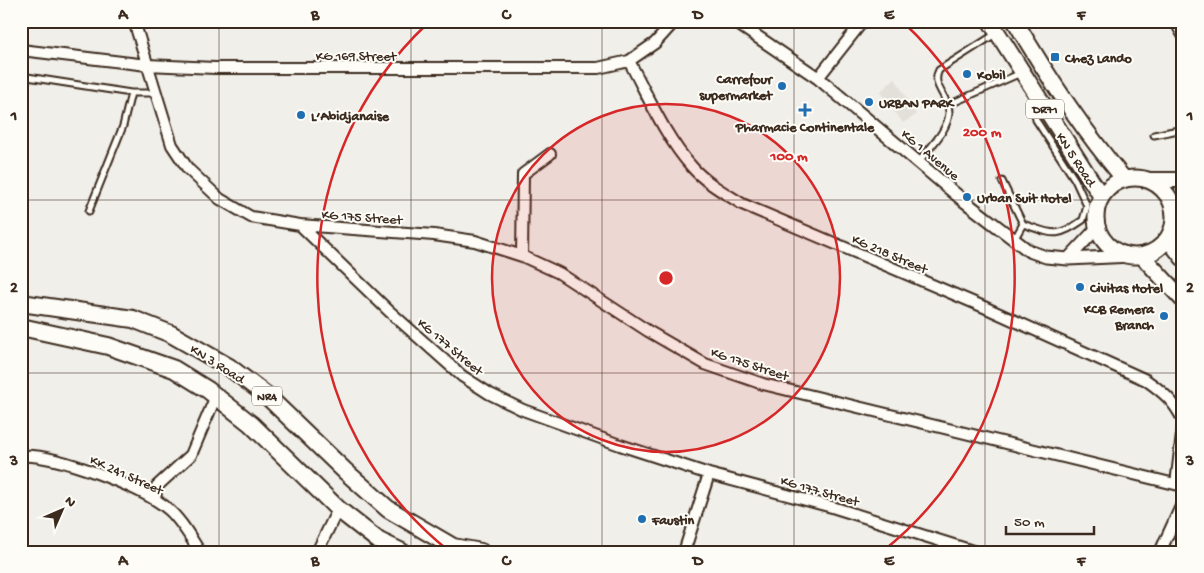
<svg xmlns="http://www.w3.org/2000/svg" width="1204" height="573" viewBox="0 0 1204 573" font-family="'Gochi Hand',sans-serif">
<style>
.built{fill:#e3e0da}
.lines{fill:none;stroke-linecap:round;stroke-linejoin:round}
.service-casing{stroke:#3b2a1e;stroke-width:9}
.minor-casing{stroke:#3b2a1e;stroke-width:14}
.tertiary-casing{stroke:#3b2a1e;stroke-width:15}
.secondary-casing{stroke:#3b2a1e;stroke-width:18}
.primary-casing{stroke:#3b2a1e;stroke-width:19}
.trunk-casing{stroke:#3b2a1e;stroke-width:20}
.service{stroke:#fdfcf7;stroke-width:5}
.minor{stroke:#fdfcf7;stroke-width:10}
.tertiary{stroke:#fdfcf7;stroke-width:11}
.secondary{stroke:#fdfcf7;stroke-width:14}
.primary{stroke:#fdfcf7;stroke-width:15}
.trunk{stroke:#fdfcf7;stroke-width:16}
.grid{fill:none;stroke:#3b2a1e;stroke-width:1;stroke-opacity:0.55}
.ring{fill:none;stroke:#d62828;stroke-width:2.5}
.poi-dot{fill:#1f6fb2;stroke:#fdfcf7;stroke-width:2}
.labels{text-anchor:middle;stroke-width:4;stroke-linejoin:round;paint-order:stroke}
.shield{fill:#fdfcf7;stroke:#75695f;stroke-width:1}
.shield-label{font-size:12px;font-weight:bold;fill:#3b2a1e}
.street-label{font-size:14px;fill:#3b2a1e;stroke:#fdfcf7}
.poi-label{font-size:14px;font-weight:bold;fill:#3b2a1e;stroke:#fdfcf7;text-anchor:start}
.centre{fill:#d62828;stroke:#fdfcf7;stroke-width:2.5}
.ring-label{font-size:15px;text-anchor:middle;font-weight:bold;fill:#d62828;stroke:#fdfcf7;stroke-width:4;stroke-linejoin:round;paint-order:stroke}
.neatline{fill:none;stroke:#3b2a1e;stroke-width:2}
.grid-label{font-size:16px;text-anchor:middle;font-weight:bold;fill:#3b2a1e}
</style>
<rect width="100%" height="100%" fill="#f1efea"/>
<filter id="ink" filterUnits="userSpaceOnUse"><feTurbulence type="fractalNoise" baseFrequency=".02" numOctaves="2"/><feDisplacementMap in="SourceGraphic" scale="10" xChannelSelector="R" yChannelSelector="G"/><feConvolveMatrix kernelMatrix="1 2 1 2 8 2 1 2 1" color-interpolation-filters="sRGB"/></filter>
<g filter="url(#ink)">
<path class="built" d="M895,78l21,37 -13,8 -23,-31z"/>
<g class="lines">
<defs>
<path id="service" d="M21,76l110,17h25
M948,105l73,-32
M1154,135l29,-6
M918,163c10,-14 30,-32 31,-50 1,-16 -19,-27 -10,-43l58,-37
M1002,181l21,43 -9,16
M89,211l34,-85 8,-33
M1023,224c30,10 33,15 60,-4l4,-14 -12,-26 -39,-60 -2,-13 2,-9"/>
<path id="minor" d="M134,21l38,124 16,24 32,30 31,18 49,8 89,86 73,65 28,18 33,16 97,35 89,29 123,33 144,45
M1175,21l8,14
M21,50l126,15 68,3h383l31,-7 26,-18 20,-22
M629,61c19,35 36,76 63,106 14,16 33,26 50,37l242,103 162,73c17,12 28,21 37,40
M818,78l45,-57
M300,225l134,10 41,6 47,15 37,17 89,58 57,33 58,20 420,102
M522,256l1,-82 27,-20
M21,456c30,-4 124,32 147,53 13,11 22,28 32,43
M1176,484l7,-58
M155,499l2,-13 34,-31 25,-59
M317,552l21,-43
M684,552l25,-78
M1160,552l23,-50"/>
<path id="tertiary" d="M734,21l84,57 146,123 65,50 17,6 22,2 64,-3
M1068,259l29,-31"/>
<path id="secondary" d="M1151,180h32
M1174,218l9,-9"/>
<path id="primary" d="M990,21l111,175
M1015,21c32,55 68,109 109,158
M1096 217a39 39 0 1 1 78 0a39 39 0 1 1-78 0Z
M1168,239l15,19
M1142,256l41,44"/>
<path id="trunk" d="M21,303l112,16 38,15 58,33 37,28 79,76 43,38 65,38 28,5
M21,327l87,19 66,23 34,21 43,34 87,85 41,32 23,11"/>
</defs>
<use href="#service" class="service-casing"/>
<use href="#minor" class="minor-casing"/>
<use href="#tertiary" class="tertiary-casing"/>
<use href="#secondary" class="secondary-casing"/>
<use href="#primary" class="primary-casing"/>
<use href="#trunk" class="trunk-casing"/>
<use href="#service" class="service"/>
<use href="#minor" class="minor"/>
<use href="#tertiary" class="tertiary"/>
<use href="#secondary" class="secondary"/>
<use href="#primary" class="primary"/>
<use href="#trunk" class="trunk"/>
</g>
</g>
<path class="grid" d="M219,21v531M411,21v531M602,21v531M794,21v531M985,21v531M21,200h1162M21,373h1162"/>
<circle cx="666" cy="278" r="174" fill="#d62828" fill-opacity=".12"/>
<g class="ring">
<circle cx="666" cy="278" r="174"/>
<path d="M449 551A349 349 0 0 1 428 23M904 23A349 349 0 0 1 883 551"/>
</g>
<g class="poi-dot">
<rect x="1050" y="52" width="10" height="10" rx="2.5"/>
<circle cx="967" cy="74" r="5"/>
<circle cx="782" cy="86" r="5"/>
<circle cx="869" cy="102" r="5"/>
<path d="M802.5 102.5h5v5h5v5h-5v5h-5v-5h-5v-5h5z"/>
<circle cx="301" cy="115" r="5"/>
<circle cx="967" cy="197" r="5"/>
<circle cx="1080" cy="287" r="5"/>
<circle cx="1164" cy="316" r="5"/>
<circle cx="642" cy="519" r="5"/>
</g>
<g class="labels">
<g class="shield">
<rect x="1026" y="99.5" width="38" height="19" rx="4"/>
<rect x="252" y="386.5" width="30" height="19" rx="4"/>
</g>
<g class="shield-label">
<text x="1045" y="113">DR71</text>
<text x="267" y="400">NR4</text>
</g>
<g class="street-label">
<text x="356" y="60">KG 169 Street</text>
<text transform="translate(931 154) rotate(40)" y="5">KG 1 Avenue</text>
<text transform="translate(1077 159) rotate(57)" y="5">KN 5 Road</text>
<text transform="translate(362 216) rotate(4)" y="5">KG 175 Street</text>
<text transform="translate(890 253) rotate(23)" y="5">KG 218 Street</text>
<text transform="translate(451 346) rotate(40)" y="5">KG 177 Street</text>
<text transform="translate(218 363) rotate(32)" y="5">KN 3 Road</text>
<text transform="translate(750 363) rotate(18)" y="5">KG 175 Street</text>
<text transform="translate(127 474) rotate(24)" y="5">KK 241 Street</text>
<text transform="translate(820 490) rotate(16)" y="5">KG 177 Street</text>
</g>
<g class="poi-label">
<text x="1065" y="62">Chez Lando</text>
<text x="977" y="79">Kobil</text>
<text x="772" y="83" text-anchor="end">Carrefour<tspan x="772" dy="16">supermarket</tspan></text>
<text x="879" y="107">URBAN PARK</text>
<text x="311" y="120">L’Abidjanaise</text>
<text x="805" y="131" text-anchor="middle">Pharmacie Continentale</text>
<text x="977" y="202">Urban Suit Hotel</text>
<text x="1090" y="292">Civitas Hotel</text>
<text x="1154" y="313" text-anchor="end">KCB Remera<tspan x="1154" dy="16">Branch</tspan></text>
<text x="652" y="524">Faustin</text>
</g>
</g>
<circle cx="666" cy="278" r="8" class="centre"/>
<g class="ring-label">
<text x="982" y="136">200 m</text>
<text x="789" y="160">100 m</text>
</g>
<rect width="1204" height="573" fill="none" stroke="#fdfcf7" stroke-width="55"/>
<g transform="translate(62 510) rotate(45)" stroke="#fdfcf7" stroke-width="4" paint-order="stroke">
<path d="M0-4L9 19L0 12L-9 19Z" fill="#3b2a1e"/>
<text y="-8" font-size="14" font-weight="bold" text-anchor="middle" fill="#3b2a1e">N</text>
</g>
<path d="M1006 526v8h88v-8" fill="none" stroke="#3b2a1e" stroke-width="2.5"/>
<text x="1014" y="526" font-size="15" fill="#3b2a1e" stroke="#fdfcf7" stroke-width="4" paint-order="stroke">50 m</text>
<rect x="28" y="28" width="1148" height="518" class="neatline"/>
<g class="grid-label">
<text x="123" y="19">A</text>
<text x="315" y="19">B</text>
<text x="506" y="19">C</text>
<text x="698" y="19">D</text>
<text x="889" y="19">E</text>
<text x="1081" y="19">F</text>
<text x="14" y="120">1</text>
<text x="1190" y="120">1</text>
<text x="14" y="292">2</text>
<text x="1190" y="292">2</text>
<text x="14" y="465">3</text>
<text x="1190" y="465">3</text>
<text x="123" y="565">A</text>
<text x="315" y="565">B</text>
<text x="506" y="565">C</text>
<text x="698" y="565">D</text>
<text x="889" y="565">E</text>
<text x="1081" y="565">F</text>
</g>
</svg>
